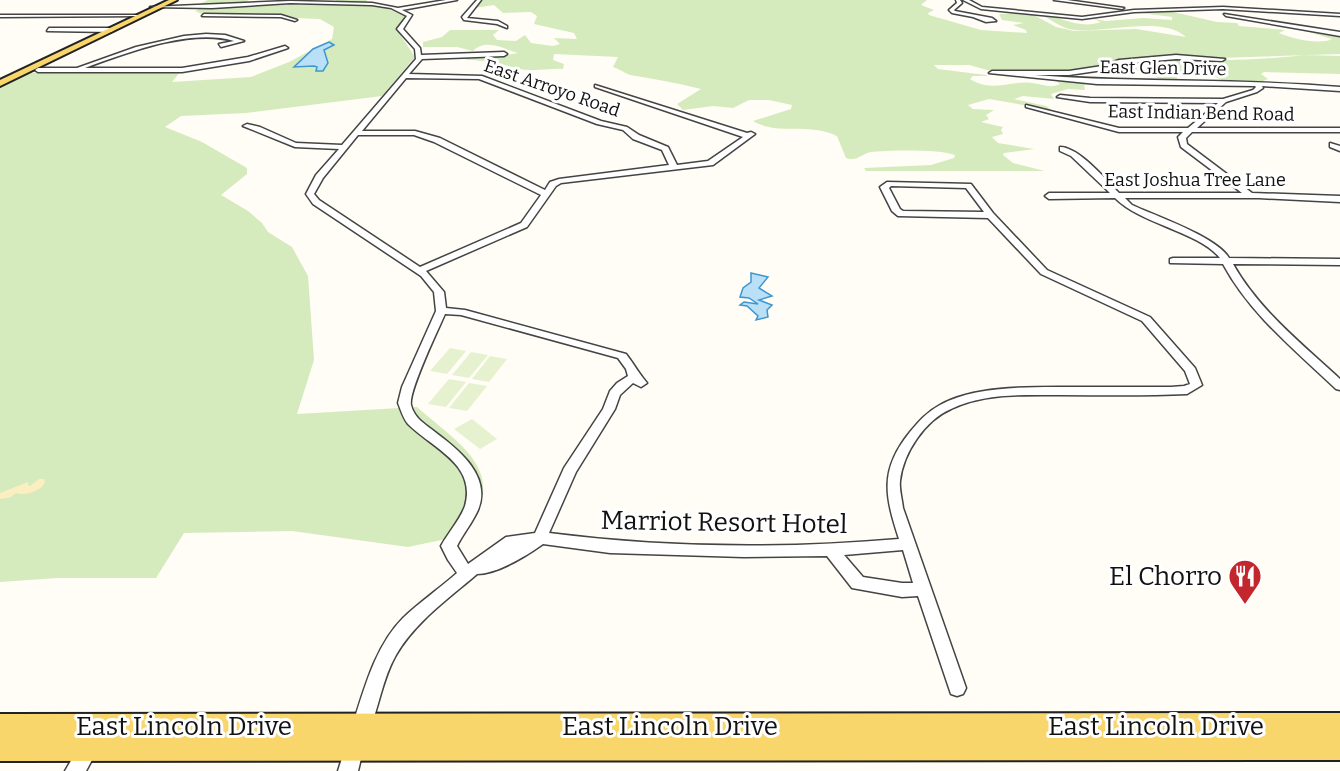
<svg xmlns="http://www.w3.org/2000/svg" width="1340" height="771" viewBox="0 0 1340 771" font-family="Bitter,serif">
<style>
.green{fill:#d5ebbd}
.sand{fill:#fbeec1}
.pitch{fill:#e6f2cf}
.water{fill:#b9e0f7;stroke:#3f96cf;stroke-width:1.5}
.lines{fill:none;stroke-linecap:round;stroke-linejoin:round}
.minor-casing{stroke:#444;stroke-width:3}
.major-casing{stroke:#222;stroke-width:4}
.minor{fill:#fff;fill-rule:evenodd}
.major{fill:#f9d66b;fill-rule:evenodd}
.labels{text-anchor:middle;stroke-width:6;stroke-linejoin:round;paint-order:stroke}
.far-street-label{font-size:18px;fill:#111;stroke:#fff}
.near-street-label{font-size:26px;fill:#111;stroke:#fff}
.near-poi-label{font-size:26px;fill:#111;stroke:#fff;text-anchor:end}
</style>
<rect width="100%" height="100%" fill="#fffdf5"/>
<path class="green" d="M208,0h41l-9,5h91l6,-5h30l-2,5 16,1 24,10 -8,14 18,27 -33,39 -136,17 -65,3 -16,11 37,15 45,26v6l-26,21 27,16 14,12 6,9 24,15 16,29 6,84 -17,54 120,-7c44,39 94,64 48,128l-57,12 -116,-16 -108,2 -28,45h-99l-57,4v-496l28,-13 152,-1 -8,10 79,-5 38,-15 43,-23 2,-12 -14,-8 -118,-5 -7,-3 4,-2 -8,-1z
M481,0h446l-6,5 13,5 -6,3 1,2 52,15 46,3 -1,-3 -13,-5 11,-2 -22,-3 -3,-6 31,-1 26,14 18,4 62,-2 50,8c-23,-22 -82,-4 -112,-7 -14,-2 -25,-12 -38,-18 23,4 43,18 65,10l-8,-3 13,2 37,-3 29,2v-3l-31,-4 28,-2 48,11 20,1 2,3 46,4 -6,3c13,6 41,12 53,6l-33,-10 41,6v19l-120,4 -64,-2 -55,12 -41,4 -46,1 -27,-3 -18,-5h-35l4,4 48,6 2,1h-15l-3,3c22,14 40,1 62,4 10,1 18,6 28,1l-5,-4 33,3 -4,2 1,5 -17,-1 -17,5 3,5 -31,-3 -9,3 32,7 6,4 -63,-11 -21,6 5,4 21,1 -8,5 3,4 -8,3 22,5 -2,3 2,4 -11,3 6,6 36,6 -30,4 -1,2 10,8 32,8h-179l-2,-3 67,-3 23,-7 1,-3c-14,-6 -66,-5 -84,-3 -10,2 -14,10 -25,6l-9,-22c-27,-14 -59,0 -84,-15l38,-12 1,-4 -23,-5h-20l-16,8 -20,-2 -30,4 -6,-6 24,-15c-24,-6 -47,-10 -71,-14 -5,-2 -11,-6 -17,-8l5,-10 -64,-3 -1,6 11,4 -1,5c-14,-1 -29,3 -43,0 -19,-5 -34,-9 -54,-9l2,-3h28l22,-4c-15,-4 -31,-15 -45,-2l-16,-4h-34v-5l19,-5 8,-7h49l-6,5 4,5 19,1 9,-6 6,8 22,3 7,-2 -6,-6 23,1 -3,-6 -40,-9 3,-8 -6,-4 -28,1 -9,-8 -20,3z
M1306,55l34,1v18l-76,-2 -3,2 7,5 -10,4 -32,-1 -15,-7 -29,-1 -5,1v4l-13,1 -27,-9 -29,-3c37,-14 77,-7 115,-8 27,0 55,-2 83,-5z"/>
<path class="sand" d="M39,479h5l1,3c-4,10 -22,14 -29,11l-5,4 -11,2v-6l28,-11v3l2,1z"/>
<path class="pitch" d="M450,348l16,3 -19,23 -17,-3z
M471,352l17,3 -19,23 -17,-3z
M490,356l17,3 -18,23 -17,-3z
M449,379l17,3 -20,25 -18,-3z
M469,383l18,3 -20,25 -18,-3z
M472,419l25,20 -17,10 -26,-20z"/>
<path class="water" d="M329,42l5,3 -10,5 4,13 -5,8h-7l1,-4 -3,-1 -20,1 19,-18z
M751,273l17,4 -9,11 13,8 -13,4 13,5 -5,5 1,7 -12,3 2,-4 -11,-10 -7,-1 4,-3 14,2 -9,-6 -9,-1 3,-9 8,-6z"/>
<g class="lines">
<defs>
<path id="minor" d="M446,0h11l-55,10 10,5 -9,14 17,19 1,7 83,-3 3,2 -3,2 -82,3 -13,15 73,2 119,45 26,6 12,8 29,12 9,18 31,-4 35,-24 -148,-50v-2l152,48 4,-1 4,2 -42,31 -152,18 -5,3 -29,41 -101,44 18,21 2,16 19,2 161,44c8,10 13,20 21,29l-6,4 -8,-4 -13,12 -5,14 -39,63 -27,61c116,15 234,16 350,6 -14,-43 -20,-69 11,-107 9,-11 17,-20 30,-27 35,-20 95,-18 135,-18 32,0 64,0 96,0l13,-1 6,-2 -5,-13 -43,-50 -101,-47 -53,-56 -90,-2 -6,-5 -12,-24 7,-5 84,2 22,29 54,57 103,47 45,51 7,17 -15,9c-42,2 -85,1 -128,1 -36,0 -75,-2 -108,14 -26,11 -48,44 -51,72 -1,8 2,18 3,27l63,180 -3,6 -6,2 -6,-2 -33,-98 -16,1 -50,-9 -25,-32 -83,1 -134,-4 -67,-9c-17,12 -46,30 -66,30 -29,25 -62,48 -81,81 -14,24 -17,53 -28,78l-7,3 -7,-3 -2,-6c12,-37 23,-81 51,-109 17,-16 37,-30 54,-45l-9,-13 -7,-14c7,-13 19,-26 24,-40 12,-42 -33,-58 -57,-82 -5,-6 -7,-14 -10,-21l4,-16 34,-76 -2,-19 -13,-16 -108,-72 -7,-10 10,-19 23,-26 -44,-2 -52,-21 4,-2 13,3 36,16 46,2 74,-86 -1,-10 -18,-20 10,-13 -16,-8 -19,-3 -82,-2 -78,5 -62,-1 140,-6 82,2 26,5zM406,78l73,1 118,45 26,6 10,9 29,11 7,15 -110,14 -9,3 -5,8 -105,-52 -25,-7h-53zM358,135h56l20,7 107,53 -20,28 -101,44 -101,-67 -5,-6 9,-16zM891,186l75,2 18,24 -81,-1 -3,-2 -11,-21zM445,314l16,1 157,43 8,11 2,7 -11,7 -7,8 -7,18 -39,59 -29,65 -29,4 -38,27 -11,-18c6,-12 15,-23 21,-36 14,-34 -19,-60 -43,-78 -10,-8 -21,-14 -24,-27 -3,-13 27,-75 34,-91zM903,550l10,33h-11l-39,-6 -19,-22z
M477,0h4l-14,18 31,3 9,5v2l-10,-4 -33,-4 -2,-3z
M956,0h4l2,3 -8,7 1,1 37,7 4,3 -10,1 -13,-5 -21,-4 -3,-3 8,-7z
M963,0h6l13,7 100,10 52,-7 89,-3 117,7v2l-117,-7 -89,3 -52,7 -101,-10z
M1054,0h13l57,8 -2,1z
M204,14l77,1 16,5 -2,1 -14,-4 -79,-1z
M1224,14l116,18v4l-114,-20z
M0,15h140l2,1 -142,1z
M49,28h62l3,2 -3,2 -64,-1z
M206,34l19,1 19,6 -23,6 -2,-3 15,-3c-44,-13 -107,12 -149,27h97l66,-11 37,-11 3,2 -39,13 -67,11h-144l-3,-2 3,-2h39l59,-21 48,-11z
M1176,55l49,4 -3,2 -46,-2 -56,5 -17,6 -34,5h-35c102,8 204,3 306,12v4l-78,-5 1,2 -6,4 -31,10 -29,26h143v4h-148l-6,6 1,6 65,49 88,3v6l-81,-4h-134l7,7c24,11 85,32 97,53l111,1v6l-107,-1c26,46 69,80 107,115v11l-4,-1c-41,-39 -86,-75 -113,-125l-53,-1v-4l3,-1h47c-22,-27 -78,-33 -105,-60l-66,1 -4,-3 4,-3h61l-39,-37 -11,-5v-4c19,0 46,33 59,46h123l-61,-46 -3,-10 5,-5h-64l-93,-25v-2l93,23h69l30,-25 -128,-1 -33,-5 3,-2 30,3 133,1 30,-9 3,-3 -1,-1 -158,-2 -108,-11 3,-2h77l33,-5 17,-6z
M1330,143l10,3v5l-10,-4z
M355,737l7,2 2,7 -6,25h-20l10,-32z
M90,738l7,2 2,7 -13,24h-21l18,-31z"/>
<path id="major" d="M169,0h8l-177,86v-6z
M1340,713v47l-1340,1v-47z"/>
</defs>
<use href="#minor" class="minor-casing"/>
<use href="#major" class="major-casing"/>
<use href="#minor" class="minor"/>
<use href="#major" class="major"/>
</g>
<defs>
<symbol id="restaurant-pin" viewBox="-11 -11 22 30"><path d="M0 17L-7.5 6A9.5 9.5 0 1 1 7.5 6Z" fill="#c4262e" stroke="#fff"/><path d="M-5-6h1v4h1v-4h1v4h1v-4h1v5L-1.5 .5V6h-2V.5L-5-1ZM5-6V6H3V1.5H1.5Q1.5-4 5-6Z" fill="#fff"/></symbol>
</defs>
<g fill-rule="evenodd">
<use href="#restaurant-pin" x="1226" y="557" width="38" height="52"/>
</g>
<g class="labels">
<g class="far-street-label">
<text transform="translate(1163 68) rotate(1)" y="6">East Glen Drive</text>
<text transform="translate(552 88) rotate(19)" y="6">East Arroyo Road</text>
<text transform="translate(1201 113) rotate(1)" y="6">East Indian Bend Road</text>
<text x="1195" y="186">East Joshua Tree Lane</text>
</g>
<g class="near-street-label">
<text transform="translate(724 522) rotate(1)" y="9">Marriot Resort Hotel</text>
<text x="184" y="735">East Lincoln Drive</text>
<text x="670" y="735">East Lincoln Drive</text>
<text x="1156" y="735">East Lincoln Drive</text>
</g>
<g class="near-poi-label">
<text x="1222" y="585">El Chorro</text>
</g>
</g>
</svg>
